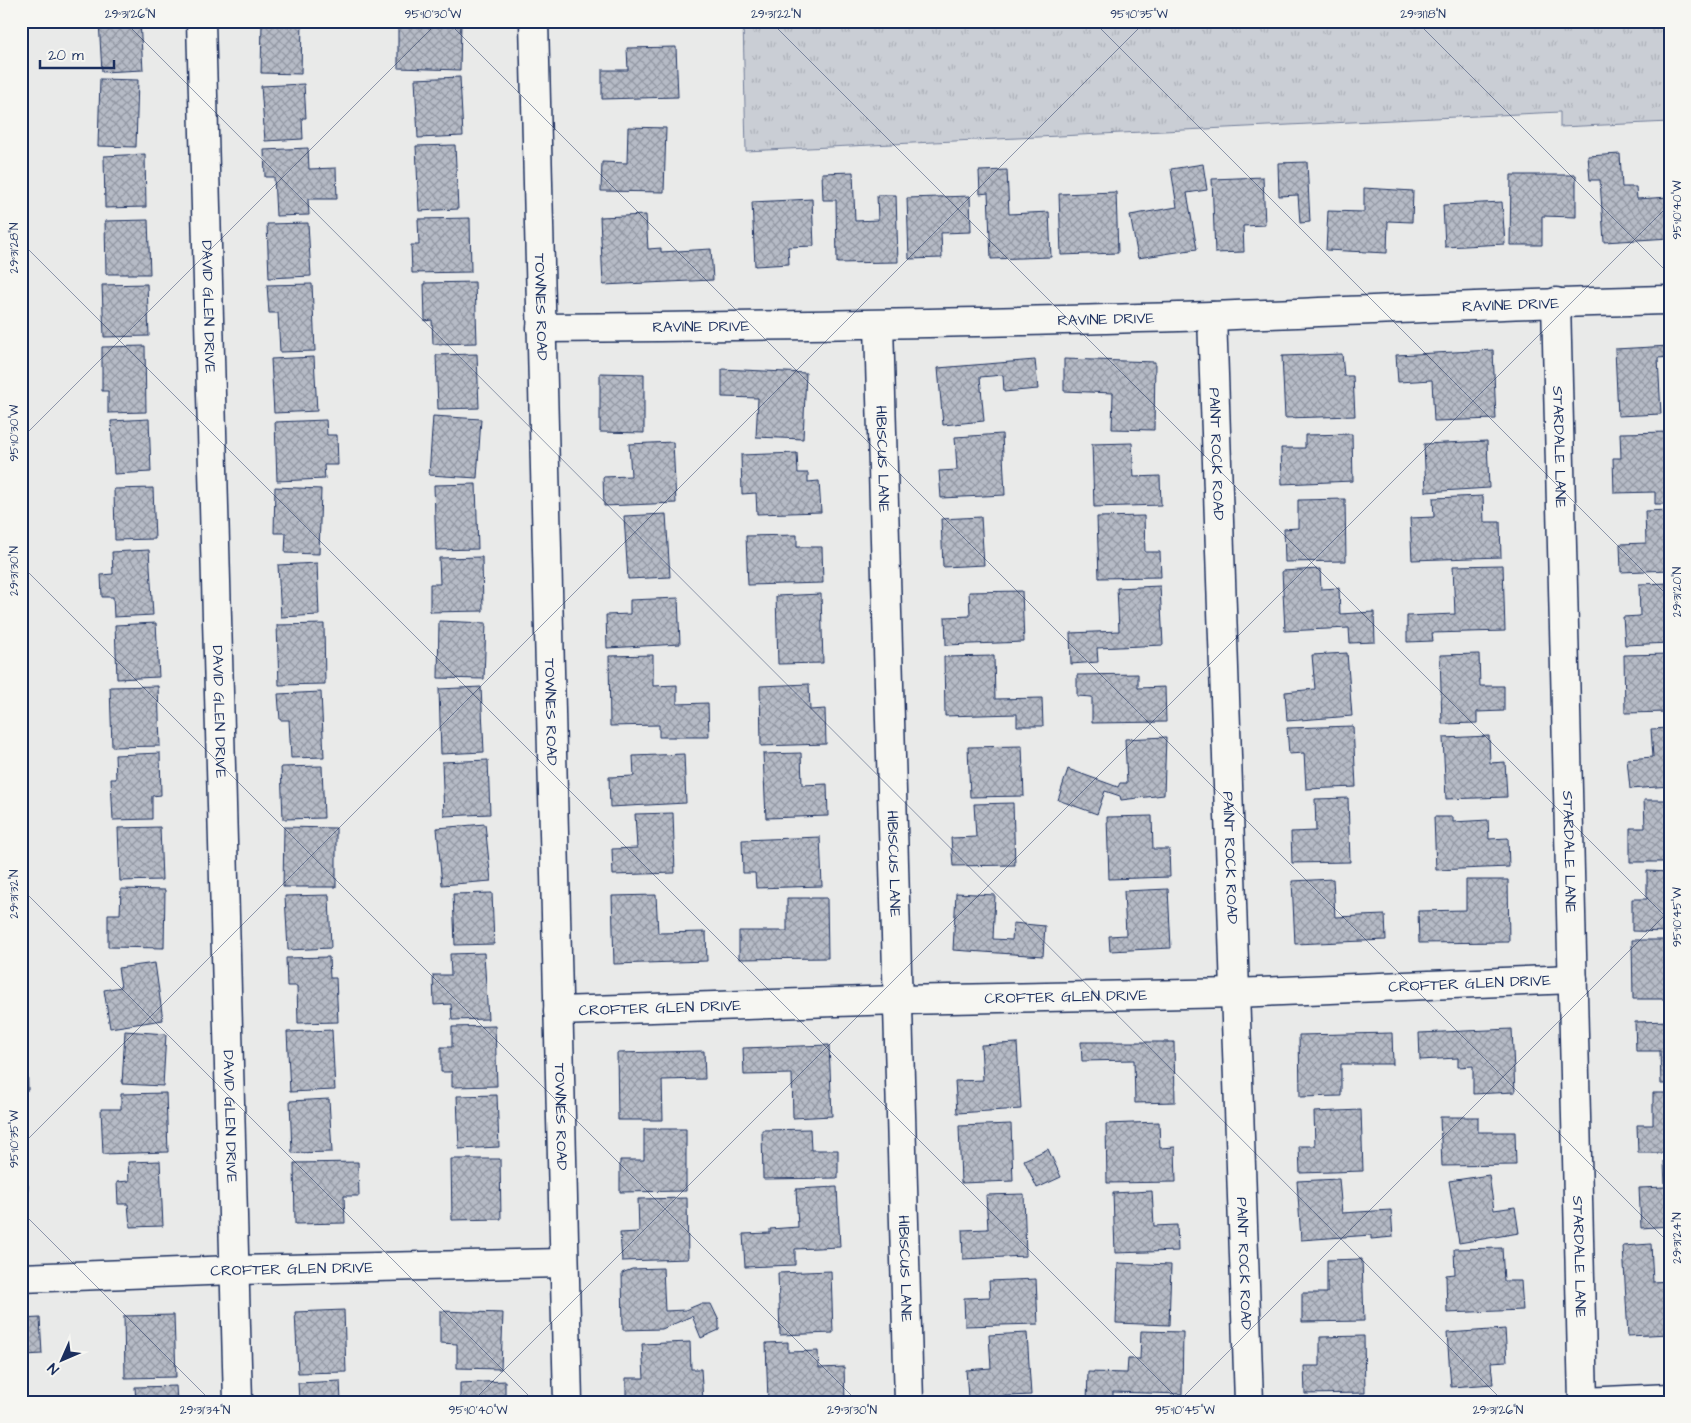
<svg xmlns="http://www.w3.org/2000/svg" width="1691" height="1423" viewBox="0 0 1691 1423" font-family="'Architects Daughter',sans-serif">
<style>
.park{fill:url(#park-tufts);stroke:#727e9a}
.building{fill:url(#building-cross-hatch);stroke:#1b2f5e}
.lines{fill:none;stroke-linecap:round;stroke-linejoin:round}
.minor-casing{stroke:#1b2f5e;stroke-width:31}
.minor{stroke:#f6f6f2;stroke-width:28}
.ticks{fill:none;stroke:#1b2f5e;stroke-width:1;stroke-opacity:0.45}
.labels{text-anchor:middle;stroke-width:4.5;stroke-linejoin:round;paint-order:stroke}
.street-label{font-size:15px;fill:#1b2f5e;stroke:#f6f6f2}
.neatline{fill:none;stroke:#1b2f5e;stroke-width:2}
.ticks-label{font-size:12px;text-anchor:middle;fill:#1b2f5e}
</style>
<defs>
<pattern id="park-tufts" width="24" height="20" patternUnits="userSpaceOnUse" patternTransform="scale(1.25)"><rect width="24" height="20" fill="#caced5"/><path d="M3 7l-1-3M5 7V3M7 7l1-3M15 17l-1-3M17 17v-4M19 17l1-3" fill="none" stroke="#adb1b9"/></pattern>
<pattern id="building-cross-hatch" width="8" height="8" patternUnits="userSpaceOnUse" patternTransform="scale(1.25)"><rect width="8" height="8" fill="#b6bbc6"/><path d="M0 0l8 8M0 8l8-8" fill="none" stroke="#9398a4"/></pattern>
</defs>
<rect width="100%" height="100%" fill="#e9eae9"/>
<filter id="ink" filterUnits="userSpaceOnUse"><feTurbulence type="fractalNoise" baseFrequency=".02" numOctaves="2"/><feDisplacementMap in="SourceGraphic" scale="10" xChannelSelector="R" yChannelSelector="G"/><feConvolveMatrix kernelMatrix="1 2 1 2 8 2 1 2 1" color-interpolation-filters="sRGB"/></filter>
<g filter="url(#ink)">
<path class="park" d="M743,21h927v101l-110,5v-15l-814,39z"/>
<path class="building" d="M99,21h41l3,49 -41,2z
M262,21h40l-1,53 -40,-1z
M398,21h63l-1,49 -62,-2z
M676,47l2,50 -76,2v-29h26l-1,-22z
M460,77l3,59 -45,2 -3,-59z
M100,79l38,1 -2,67 -38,-1z
M304,84l2,34h-4l1,21 -38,2 -4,-55z
M628,127l38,1 -2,64 -63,-1 1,-29 25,1z
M455,145l3,64 -39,2 -3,-65z
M308,148l1,21 27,-1 1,31h-29l1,16 -33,1 -2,-39h-9l-1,-27z
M145,154l1,53 -41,1 -1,-52z
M1620,154l2,33h14l1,12 32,-2 1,41 -66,4 -4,-62h-10l-2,-24z
M1307,162l3,60 -10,1 -2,-28 -19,1 -1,-33z
M1203,164l4,26 -20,3 10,56 -59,9 -8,-43 47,-8 -6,-38z
M1007,170l2,44 40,-2 2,45 -60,2 -3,-66 -8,1 -1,-23z
M853,172l2,49 23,-1 -1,-25h19l2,67 -61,1 -1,-63h-13l-1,-27z
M1511,175h65v42l-34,-1v29h-32z
M1263,177l2,48 -22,1 1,26 -29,1 -3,-74z
M1364,188l49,3 -1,31 -24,-1 -1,32 -61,-3 2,-39 36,1z
M1116,192l2,61 -57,2 -2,-61z
M970,196l1,36 -30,1 1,25 -33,1 -2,-61z
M812,199l2,47 -26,1 1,17 -34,2 -3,-64z
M1502,202l3,42 -60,3 -2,-42z
M646,215l2,34 13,-1v4l50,-3 2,31 -110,5 -3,-68z
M470,218l1,54 -59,1 -1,-28h8l-1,-26z
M148,220l2,54h-44l-1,-53z
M308,223l3,53 -42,2 -2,-54z
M475,282l2,61 -44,1 -1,-24 -7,1 -1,-38z
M147,284l2,52 -45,1 -2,-52z
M312,284l3,67 -35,1 -2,-39h-9l-2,-28z
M145,346l1,66 -38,1v-22h-6v-44z
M1670,346v11l-12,1 3,56 -43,2 -3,-67z
M1493,350l3,69 -62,2 -2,-41 -34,2 -2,-27z
M477,354l2,54 -41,1 -2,-54z
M1342,354l2,22h9l2,40 -70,2 -3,-62z
M314,357l3,54 -43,2 -3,-54z
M1064,359l91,3 -1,68 -42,-1 1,-36 -49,-2z
M1035,360l3,29 -34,3 -1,-17 -23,2 4,44 -41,4 -5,-57z
M722,369l84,4 -3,66 -47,-2 2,-39 -36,-1z
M600,373l44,1v59l-44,-1z
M433,416l48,3 -4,59 -48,-3z
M149,419l2,53 -37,2 -3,-53z
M326,420l1,15h10l1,30h-14l1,14 -48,2 -2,-59z
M1670,432v72h-15v-12l-41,1 -1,-35h8l-1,-25z
M1002,434l3,61 -64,3 -2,-27 18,-1 -2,-33z
M1352,434l1,47 -71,3 -1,-36h24v-13z
M1487,441l2,47 -63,4 -2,-48z
M673,442l3,61 -72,3 -1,-29 28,-1 -2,-32z
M1132,443l2,34 26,-1 1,29 -67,2 -2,-63z
M797,453l1,20h10v9l11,-1 2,31 -64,2 -1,-21 -14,1 -1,-39z
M476,484l2,65 -42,1 -2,-65z
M275,487l46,2 -2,65 -34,-1 1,-20h-12z
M153,488l2,51 -40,1 -1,-51z
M1483,496l1,26h16l1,35 -89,3 -2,-42 24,-1 -1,-19z
M1345,499l1,62 -61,1 -1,-33 14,-1v-28z
M1670,510v60l-49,2 -1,-28 26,-1 -1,-32z
M666,514l4,63 -42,2 -4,-63z
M1144,516l1,36h15l1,25 -62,1 -2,-61z
M981,517l3,48 -41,2 -2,-48z
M797,535v12h25l1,36 -75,2 -2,-49z
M149,550l4,65 -39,2 -1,-20h-11l-1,-22 12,-1 -1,-22z
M482,557l1,54 -53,1v-28h10l-1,-26z
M317,563l2,52 -38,2 -3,-52z
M1503,565l2,66 -73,2 1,8 -26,1v-26l48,-2 -2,-48z
M1320,569l1,20 18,-1 1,26 34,-2 1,30 -25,1 -1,-15 -64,3 -3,-60z
M1670,583v60l-45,2 -2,-28 17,-1 -1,-32z
M1160,586l3,59 -66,3 1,14 -27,2 -1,-31 49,-2 -2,-43z
M1022,591l2,51 -78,3 -1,-28 25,-1 -1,-24z
M821,594l2,69 -45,1 -2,-68z
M678,598l2,46 -73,4 -1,-33 24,-1v-14z
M439,621l47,2 -2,56 -46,-1z
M156,623l3,54 -42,2 -2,-54z
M324,624l1,60 -46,1 -2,-60z
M1347,653l5,63 -65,5 -2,-29 30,-3 -3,-34z
M1479,654l1,32h24v25l-27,1v11l-35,1 -2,-69z
M1670,654v58l-45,1 -1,-58z
M653,655v31l24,-1v19l31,-1 1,34h-50v-12l-49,1 -1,-70z
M994,656l1,43 47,-1 1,28h-26v-12l-72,2 -1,-59z
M1138,674v14l27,-1 1,35 -74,1v-26l-15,-1v-21z
M809,684l1,26 15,-1 1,35 -65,2 -1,-60z
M158,686l2,60 -48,1 -2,-60z
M481,687l3,65 -43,2 -2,-65z
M321,692l3,65 -33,1 -2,-38h-9l-2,-26z
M1353,726l3,61 -50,2 -2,-36 -15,1 -2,-26z
M1670,728v58l-40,3 -3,-30 26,-2 -2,-28z
M1489,736l1,27 15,-1 2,35 -61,2 -3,-61z
M1166,737l-2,58 -43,5 -1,-4 -15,-5 -8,23 -39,-14 10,-31 50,18 2,-4h7l-2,-44z
M1022,746l2,50 -54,1 -2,-50z
M160,753l1,42 -9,1v23l-39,1 -2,-41h5l-1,-24z
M801,753l1,32 25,-1 1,32 -62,2 -3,-64z
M684,754l2,49 -76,4 -1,-30 25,-1 -1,-20z
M488,760l2,54 -46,2 -2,-54z
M322,766l2,52 -41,1 -2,-52z
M1348,798l2,64 -58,1 -1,-31 25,-1 -1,-32z
M1644,800h26v62h-40v-34h15z
M1013,803l2,62 -62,1 -2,-28 25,-1 -2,-33z
M673,813l2,60 -62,2 -1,-26 25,-1 -2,-34z
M1152,816l1,33h16l1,28 -61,2 -2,-62z
M1434,817h19v5l35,-2 1,19 19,-1 1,29 -73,3z
M485,824l6,57 -49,4 -5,-57z
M160,827l2,53 -42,1 -2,-53z
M284,827l52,1v59h-53z
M820,837l2,49 -66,2 -1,-15h-12l-1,-33z
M1647,871l23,1v60l-38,-1v-32h15z
M1333,879l2,38 50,-2 1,25 -91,4 -3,-63z
M1466,880h42l1,62 -90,1 -1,-32 48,-1z
M121,889l44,1 -1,58 -56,-1v-33h12z
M1168,889l3,59 -61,3 -1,-15 17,-1 -2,-44z
M492,893l2,51 -39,1 -2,-51z
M956,893l39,2 -2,44 19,1 1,-17 32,3 -2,30 -90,-6z
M329,895l2,53 -43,2 -3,-54z
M656,895l2,38 48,-1 1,29 -93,3 -2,-68z
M787,898h40l1,60 -89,1v-28h48z
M1632,940h38v59h-37z
M484,953l4,66 -36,1 -1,-16 -17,1 -1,-30h18l-1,-21z
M329,957l1,21h6l2,44 -40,1 -1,-37h-10l-1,-28z
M155,963l8,57 -53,8 -6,-38 17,-3 -3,-19z
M1670,1021v63h-9l-1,-33h-24l-1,-29z
M495,1026l2,60 -45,1v-15h-11v-25h11v-20z
M1512,1029l3,63 -42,2v-28l-15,1v-9l-38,2 -1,-27z
M332,1030l3,60 -45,2 -3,-60z
M125,1031l41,3 -3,52 -41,-2z
M1392,1033l1,31h-52v32l-41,1 -1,-62z
M1081,1042h93l1,60 -40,1 -1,-43 -52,1z
M1017,1043l4,66 -64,4 -2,-32 28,-1 -2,-35z
M829,1045l3,71 -39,2 -1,-44 -48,1 -1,-27z
M704,1051l1,28 -43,1 1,40h-45l-1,-67z
M21,1057h6l1,33h-7z
M166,1093l2,59 -65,2 -2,-45h20v-15z
M1653,1093h17v60h-32l-1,-28h16z
M497,1095l2,52 -40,2 -2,-53z
M329,1099l3,53 -40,1 -2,-52z
M1361,1110l2,61 -63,2 -1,-27h16l-1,-34z
M1440,1117h38v15h37l1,33 -74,1z
M1159,1122l1,26 15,-1 1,35 -69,1 -1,-59z
M1011,1124l2,57 -52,2 -2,-57z
M644,1129h42v62l-66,1v-32h24z
M810,1129l1,21h27v28l-75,1 -1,-49z
M1048,1149l13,28 -24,11 -13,-28z
M451,1159h49l1,60 -49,1z
M160,1161l3,65 -33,1 -2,-23h-10l-1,-22 12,-1 -1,-19z
M1664,1161h6v65l-29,2 -2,-40 26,-1z
M358,1162l1,34h-15l1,27 -50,1 -1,-61z
M1489,1175l5,35 21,-3 4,26 -60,10 -10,-62z
M1339,1179l3,34 49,-3 2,27 -22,2v-4l-70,5 -4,-59z
M21,1185h7l-2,48h-5z
M837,1187l3,60 -45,2v16l-50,2 -2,-33 27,-1v-4l28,-2 -2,-38z
M1152,1191l2,35 23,-1 1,26 -63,2 -2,-60z
M1024,1194l2,62 -63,3 -1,-29 26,-1 -2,-34z
M687,1198l1,61 -66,2 -2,-28 19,-1 -1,-33z
M1651,1244l2,38 17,-1v53l-42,2 -5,-90z
M1502,1248l2,33h17l2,29 -76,3 -1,-38 9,-1 -1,-25z
M1362,1259l2,62 -62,1v-29h25v-33z
M1118,1263l53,2 -2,60 -53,-2z
M663,1268l2,43 20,-1 15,-6h11l8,17v9l-18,8 -9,-22 -30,13 -39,1 -1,-57 10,-4z
M831,1271l2,62 -53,2 -2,-62z
M1036,1279l2,45 -73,2 -1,-28 26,-1 -1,-16z
M344,1310l2,62 -48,1 -3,-61z
M440,1311l63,2 -2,56 -44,-1v-24l-17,-1z
M174,1315l2,62 -51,1 -1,-62z
M40,1318l2,36 -16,1 1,26h-6v-62z
M1505,1329l2,32 -16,1 2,22 -42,3 -4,-54z
M1141,1331l42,1 -1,62 -69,-2v10h-26l1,-30 39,1 1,-14h12z
M1027,1333l4,62 -63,3 -2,-28 25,-2 -2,-33z
M1364,1336l1,57 -60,1 -1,-28h16v-29z
M690,1342l1,27h10l2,33h-77v-24h18l-2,-34z
M788,1342v10l30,-1 1,17 25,-1 1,33 -77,2 -2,-59z
M340,1381l1,21h-42l-1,-19z
M505,1381v21h-58l13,-2v-17z
M176,1386l1,16h-41l-1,-15z"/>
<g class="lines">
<defs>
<g id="minor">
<path id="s1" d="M201,21l37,1381"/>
<path id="s2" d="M534,21l34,1381"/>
<path id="s3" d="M1556,302l27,1100"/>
<path id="s4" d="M1212,316l37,1086"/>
<path id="s5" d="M879,325l30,1077"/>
<path id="s6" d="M541,328c223,-2 446,-5 669,-12 154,-5 307,-13 460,-16"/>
<path id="s7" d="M558,1011l341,-11 336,-7 338,-14"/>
<path id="s8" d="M21,1278l213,-8 330,-7"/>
<path d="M1584,1402l86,-4"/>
</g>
</defs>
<use href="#minor" class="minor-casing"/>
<use href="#minor" class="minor"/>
</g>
</g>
<path class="ticks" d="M124,21l1380,1381M447,21l1223,1223M770,21l900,900M1093,21l577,577M1416,21l254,254M21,242l1160,1160M21,439l418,-418M21,565l837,837M21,888l514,514M21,1146l1125,-1125M21,1211l191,191M472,1402l1198,-1198M1178,1402l492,-492"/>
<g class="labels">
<g class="street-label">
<text dy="5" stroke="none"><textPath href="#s6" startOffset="970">RAVINE DRIVE</textPath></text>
<text dy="5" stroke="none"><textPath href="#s1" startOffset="286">DAVID GLEN DRIVE</textPath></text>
<text dy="5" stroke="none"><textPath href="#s2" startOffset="286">TOWNES ROAD</textPath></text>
<text dy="5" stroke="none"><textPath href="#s6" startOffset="565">RAVINE DRIVE</textPath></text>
<text dy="5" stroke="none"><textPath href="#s6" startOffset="160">RAVINE DRIVE</textPath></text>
<text dy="5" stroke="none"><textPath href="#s3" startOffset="145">STARDALE LANE</textPath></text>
<text dy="5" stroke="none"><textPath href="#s4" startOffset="138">PAINT ROCK ROAD</textPath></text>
<text dy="5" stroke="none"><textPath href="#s5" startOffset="134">HIBISCUS LANE</textPath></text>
<text dy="5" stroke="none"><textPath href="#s1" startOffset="691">DAVID GLEN DRIVE</textPath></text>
<text dy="5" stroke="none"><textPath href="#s2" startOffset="691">TOWNES ROAD</textPath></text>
<text dy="5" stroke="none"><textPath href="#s3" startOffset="550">STARDALE LANE</textPath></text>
<text dy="5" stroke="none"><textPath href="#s4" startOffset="542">PAINT ROCK ROAD</textPath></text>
<text dy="5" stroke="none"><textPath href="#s5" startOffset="539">HIBISCUS LANE</textPath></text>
<text dy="5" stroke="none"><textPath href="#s7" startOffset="912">CROFTER GLEN DRIVE</textPath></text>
<text dy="5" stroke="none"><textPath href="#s7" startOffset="508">CROFTER GLEN DRIVE</textPath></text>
<text dy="5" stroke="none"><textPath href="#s7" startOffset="102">CROFTER GLEN DRIVE</textPath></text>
<text dy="5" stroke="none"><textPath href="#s1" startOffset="1096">DAVID GLEN DRIVE</textPath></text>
<text dy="5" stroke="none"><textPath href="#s2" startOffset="1096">TOWNES ROAD</textPath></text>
<text dy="5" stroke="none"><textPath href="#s3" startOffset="955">STARDALE LANE</textPath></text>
<text dy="5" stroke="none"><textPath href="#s4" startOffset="948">PAINT ROCK ROAD</textPath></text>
<text dy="5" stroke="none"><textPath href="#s5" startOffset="944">HIBISCUS LANE</textPath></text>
<text dy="5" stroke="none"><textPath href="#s8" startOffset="271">CROFTER GLEN DRIVE</textPath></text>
</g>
</g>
<rect width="1691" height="1423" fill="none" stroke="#f6f6f2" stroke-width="55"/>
<g transform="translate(62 1360) rotate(225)" stroke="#f6f6f2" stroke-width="4" paint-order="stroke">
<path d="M0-4L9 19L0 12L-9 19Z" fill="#1b2f5e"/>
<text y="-8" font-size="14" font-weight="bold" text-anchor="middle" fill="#1b2f5e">N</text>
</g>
<path d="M40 60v8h74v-8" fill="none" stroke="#1b2f5e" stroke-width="2.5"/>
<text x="48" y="60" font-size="15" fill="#1b2f5e" stroke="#f6f6f2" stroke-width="4" paint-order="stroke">20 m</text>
<rect x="28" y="28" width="1636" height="1368" class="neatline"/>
<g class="ticks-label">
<text x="130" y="18">29°31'26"N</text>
<text x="433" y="18">95°10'30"W</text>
<text x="776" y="18">29°31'22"N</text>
<text x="1139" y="18">95°10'35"W</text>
<text x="1423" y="18">29°31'18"N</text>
<text transform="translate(1677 210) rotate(-90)" y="4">95°10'40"W</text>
<text transform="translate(14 248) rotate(-90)" y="4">29°31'28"N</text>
<text transform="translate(14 433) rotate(-90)" y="4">95°10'30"W</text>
<text transform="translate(14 571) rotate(-90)" y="4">29°31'30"N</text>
<text transform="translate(1677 592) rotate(-90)" y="4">29°31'20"N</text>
<text transform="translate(14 894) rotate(-90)" y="4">29°31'32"N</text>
<text transform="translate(1677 917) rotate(-90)" y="4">95°10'45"W</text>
<text transform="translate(14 1139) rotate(-90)" y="4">95°10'35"W</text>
<text transform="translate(1677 1238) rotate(-90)" y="4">29°31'24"N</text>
<text x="205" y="1414">29°31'34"N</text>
<text x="478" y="1414">95°10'40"W</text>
<text x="852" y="1414">29°31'30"N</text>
<text x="1185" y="1414">95°10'45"W</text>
<text x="1498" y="1414">29°31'26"N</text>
</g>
</svg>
